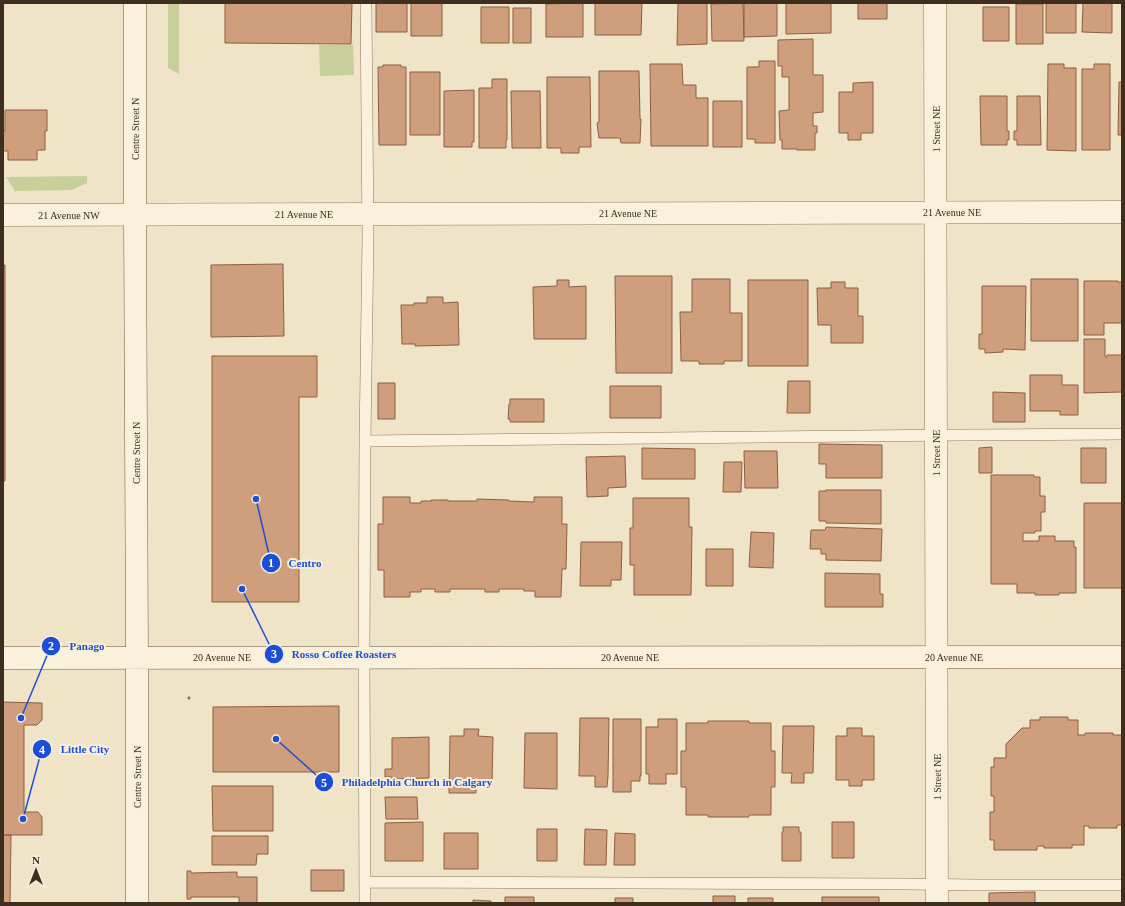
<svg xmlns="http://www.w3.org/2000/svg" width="1125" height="906" viewBox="0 0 1125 906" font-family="'Times New Roman',serif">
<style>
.green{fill:#c9cf9b}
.building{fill:#cf9f7d;stroke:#8d5f41}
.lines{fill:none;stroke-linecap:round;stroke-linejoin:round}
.lane-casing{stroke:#8d765c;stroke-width:12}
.street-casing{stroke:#8d765c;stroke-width:23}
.secondary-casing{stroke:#6f573f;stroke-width:23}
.path{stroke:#8d765c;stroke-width:2.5;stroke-dasharray:3 2;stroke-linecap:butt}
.lane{stroke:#faf1dc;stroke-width:11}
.street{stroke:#faf1dc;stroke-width:22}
.secondary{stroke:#faf1dc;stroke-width:22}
.labels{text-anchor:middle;stroke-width:4;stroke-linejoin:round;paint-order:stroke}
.street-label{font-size:10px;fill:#3d2e20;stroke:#f7eed8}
.leader{fill:none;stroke:#1d4ed8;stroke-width:1.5}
.callout-dot{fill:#1d4ed8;stroke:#f7eed8;stroke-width:1.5}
.mark-label{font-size:12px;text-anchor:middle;font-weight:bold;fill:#fff}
.callout-label{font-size:11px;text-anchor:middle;font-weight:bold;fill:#1d4ed8;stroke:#f7eed8;stroke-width:4;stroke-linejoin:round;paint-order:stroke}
</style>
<rect width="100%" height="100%" fill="#f0e4c8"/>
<path class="green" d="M168,3h11v71l-11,-6z
M319,45h34l1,30 -34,1z
M87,176v7l-16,7 -56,1 -9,-14z"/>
<path class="building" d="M225,3h127l-1,41 -126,-1z
M376,3h31v29h-31z
M411,3h31v33h-31z
M583,3v34h-37v-33z
M595,3h47l-1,32h-46z
M678,3h29v41l-30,1z
M743,3l1,38h-32l-1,-37z
M744,3h33v33l-33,1z
M786,3h45v30l-45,1z
M858,3h29v16h-29z
M1046,3h30v30h-30z
M1083,3h29v30l-30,-1z
M1016,4h27v40h-27z
M481,7h28v36h-28z
M983,7h26v34h-26z
M513,8h18v35h-18z
M813,39v36h10v37l-10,1v13h4v7h-2v17h-18v-1h-15v-9h-2l-1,-29 10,-1v-33h-7v-11h-4v-26z
M759,61h16v82h-20v-4h-8v-72h12z
M650,64h32l1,21h13v13h12v48h-57z
M1048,64h16v4h12v83l-29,-1z
M1094,64h16v86h-28v-81h12z
M383,65h18v2h5v78h-27l-1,-78h5z
M599,71h40l1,48h1l-1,24h-19l-1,-5h-21l-2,-15 2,-1z
M410,72h30v63h-30z
M547,77h43l1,70h-12v6h-18v-5h-14z
M492,79h15v61h-1v8h-27v-60h13z
M873,82v51h-12v7h-13v-7h-9v-41h14v-9z
M1119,82h3v53h-4z
M474,90v52h-2v5h-28v-56z
M511,91h29l1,57h-29z
M980,96h27v35h2v9h-2v5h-26z
M1017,96h23l1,49h-24v-5h-3v-9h3z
M713,101h29v46h-29z
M5,110h42v21h-2v19h-8v10h-29v-9h-5v-20h2z
M283,264l1,72 -73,1v-72z
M3,265h2v216h-2z
M615,276h57v97h-56z
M692,279h38v34h12v48h-18v3h-25v-3h-18l-1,-49h12z
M1031,279h47v62h-47z
M557,280h12v7l17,-1v53h-52l-1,-52 24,-1z
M748,280h60v86h-60z
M1084,281h34v1h4v41h-18v12h-20z
M831,282h14v6h13v28h5v27h-32v-18h-13l-1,-37h14z
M982,286h44l-1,64 -22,-1v3l-18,1v-4h-6v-15h3z
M427,297h16v6l15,-1 1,43 -44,1v-2h-13l-1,-39h13v-2h13z
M1084,339h21v18h2v-2h15v37l-38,1z
M212,356h105v41h-18v205h-87z
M1030,375h32v10h16v30h-18v-4h-30z
M788,381h22v32h-23z
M378,383h17v36h-17z
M610,386h51v32h-51z
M993,392l32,1v29h-32z
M510,399h34v23h-34v-3h-2l1,-15h1z
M819,444l63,1v33h-56v-14h-7z
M992,447v26h-13v-25z
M642,448l53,1v30h-53z
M1081,448h25v35h-25z
M744,451h33l1,37h-33z
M625,456l1,31 -18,1v8l-21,1 -1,-40z
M724,462h18l-1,30h-18z
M991,475h43v2h6v19h5v16h-4v19h-6v2h-12v8h16v-5h16v5h19v6h2v46h-17v2h-24v-2h-18v-9h-26z
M826,490h55v34l-55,-1v-2h-7v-30h7z
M383,497h27v6h11v-2h10v-1h17v1h29v-2l32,1v1l25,1v-5h28v27h5l-1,45h-4l-1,28h-26v-6h-11v-2h-25v3h-14v-3h-35v3h-15v-3h-14v3h-11v5h-26v-27h-6v-46h5z
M633,498h56v29h3l-1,68h-57v-30h-4v-37h3z
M1084,503h38v85h-38z
M826,527l56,2 -1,32 -55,-1v-6h-5v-5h-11l1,-19h14z
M751,532l23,1 -1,35 -24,-1z
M581,542h41l-1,38h-10v6h-31z
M706,549h27v37h-27z
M825,573l55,1v20h3v13h-58z
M3,702l39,1v17l-5,5h-13v87h14l4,5v18h-39z
M339,706v66h-126v-65z
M1040,717h28v3h10v15h7v-2h28v2h9v90h-5v3h-28v-2h-5v19h-12v3h-28v-2h-7v4h-43v-10h-4v-28h4v-16h-3v-29h3v-9h12v-14l16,-16h8v-8h10z
M580,718h29l-1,58 -1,11h-12v-11h-16z
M613,719h28v57h-1v5h-9v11h-18z
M658,719h19v55h-11v10h-17v-10h-3v-47h12z
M708,721h41v2h22v28h4v36h-4v28h-22v2h-41v-2h-22v-28h-5v-36h5v-28h22z
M783,726h31l-1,47h-9v10h-13l1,-10h-10z
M847,728h15v8h12v44h-12v6h-13v-6h-13v-44h11z
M464,729h15l-1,7 15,1 -1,48h-16v8h-27l1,-57h14z
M525,733h32v56l-33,-1z
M429,737v41l-37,1v-2h-7v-8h7v-31z
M212,786h61v45h-60z
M385,797h32l1,22h-32z
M423,822v39h-38v-38z
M832,822h22v36h-22z
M783,827h16v5h2v29h-19v-29h1z
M537,829h20v32h-20z
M585,829l22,1 -1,35h-22z
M444,833h34v36h-34z
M615,833l20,1v31h-21z
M3,835h8l-1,68h-7z
M212,836h56v18h-11l-1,11h-44z
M311,870h33v21h-33z
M187,871h4v2l46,-1v5h20v26h-18v-6h-48v2h-4z
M1035,892v11h-46v-10z
M713,896h22v7h-22z
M505,897h29v6h-29z
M822,897h57v6h-57z
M615,898h18v5h-18z
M748,898h25v5h-25z
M473,900l18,1v2h-18z"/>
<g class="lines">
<defs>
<path id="lane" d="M365,441l593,-6 164,-1
M365,882l544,2 66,1h147
M365,903l-1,-246 1,-216 3,-204 -2,-234"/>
<path id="street" d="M935,3l2,900
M3,215l1119,-3"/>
<path id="secondary" d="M135,3v212l2,442v246
M3,658l1119,-1"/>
</defs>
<use href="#lane" class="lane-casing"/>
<use href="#street" class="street-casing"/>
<use href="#secondary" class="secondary-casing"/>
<path class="path" d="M188,697l2,2"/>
<use href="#lane" class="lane"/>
<use href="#street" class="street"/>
<use href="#secondary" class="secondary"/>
</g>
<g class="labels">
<g class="street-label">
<text transform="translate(135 129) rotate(-90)" y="4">Centre Street N</text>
<text transform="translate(936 129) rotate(-90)" y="4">1 Street NE</text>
<text x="952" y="216">21 Avenue NE</text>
<text x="628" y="217">21 Avenue NE</text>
<text x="304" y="218">21 Avenue NE</text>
<text x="69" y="219">21 Avenue NW</text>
<text transform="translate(136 453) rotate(-90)" y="4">Centre Street N</text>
<text transform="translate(936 453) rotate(-90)" y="4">1 Street NE</text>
<text x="222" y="661">20 Avenue NE</text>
<text x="630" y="661">20 Avenue NE</text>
<text x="954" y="661">20 Avenue NE</text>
<text transform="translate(137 777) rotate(-90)" y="4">Centre Street N</text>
<text transform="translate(937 777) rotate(-90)" y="4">1 Street NE</text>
</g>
</g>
<path class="leader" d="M256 499L271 563M21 718L51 646M242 589L274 654M23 819L42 749M276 739L324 782"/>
<g class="callout-dot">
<circle cx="256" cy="499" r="4"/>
<circle cx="21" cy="718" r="4"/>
<circle cx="242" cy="589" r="4"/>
<circle cx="23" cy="819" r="4"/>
<circle cx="276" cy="739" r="4"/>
<circle cx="271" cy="563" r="10"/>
<circle cx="51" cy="646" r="10"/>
<circle cx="274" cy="654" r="10"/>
<circle cx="42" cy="749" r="10"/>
<circle cx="324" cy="782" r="10"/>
</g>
<g class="mark-label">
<text x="271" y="567">1</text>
<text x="51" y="650">2</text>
<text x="274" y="658">3</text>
<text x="42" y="754">4</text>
<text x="324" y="787">5</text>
</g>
<g class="callout-label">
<text x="305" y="567">Centro</text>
<text x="87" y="650">Panago</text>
<text x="344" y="658">Rosso Coffee Roasters</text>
<text x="85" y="753">Little City</text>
<text x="417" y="786">Philadelphia Church in Calgary</text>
</g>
<rect width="1125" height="906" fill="none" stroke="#3d2e20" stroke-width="8"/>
<g transform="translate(36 870)" stroke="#f7eed8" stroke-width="3" paint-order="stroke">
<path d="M0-3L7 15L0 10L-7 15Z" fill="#3d2e20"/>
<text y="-6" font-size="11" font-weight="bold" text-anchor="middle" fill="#3d2e20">N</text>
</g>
</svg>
